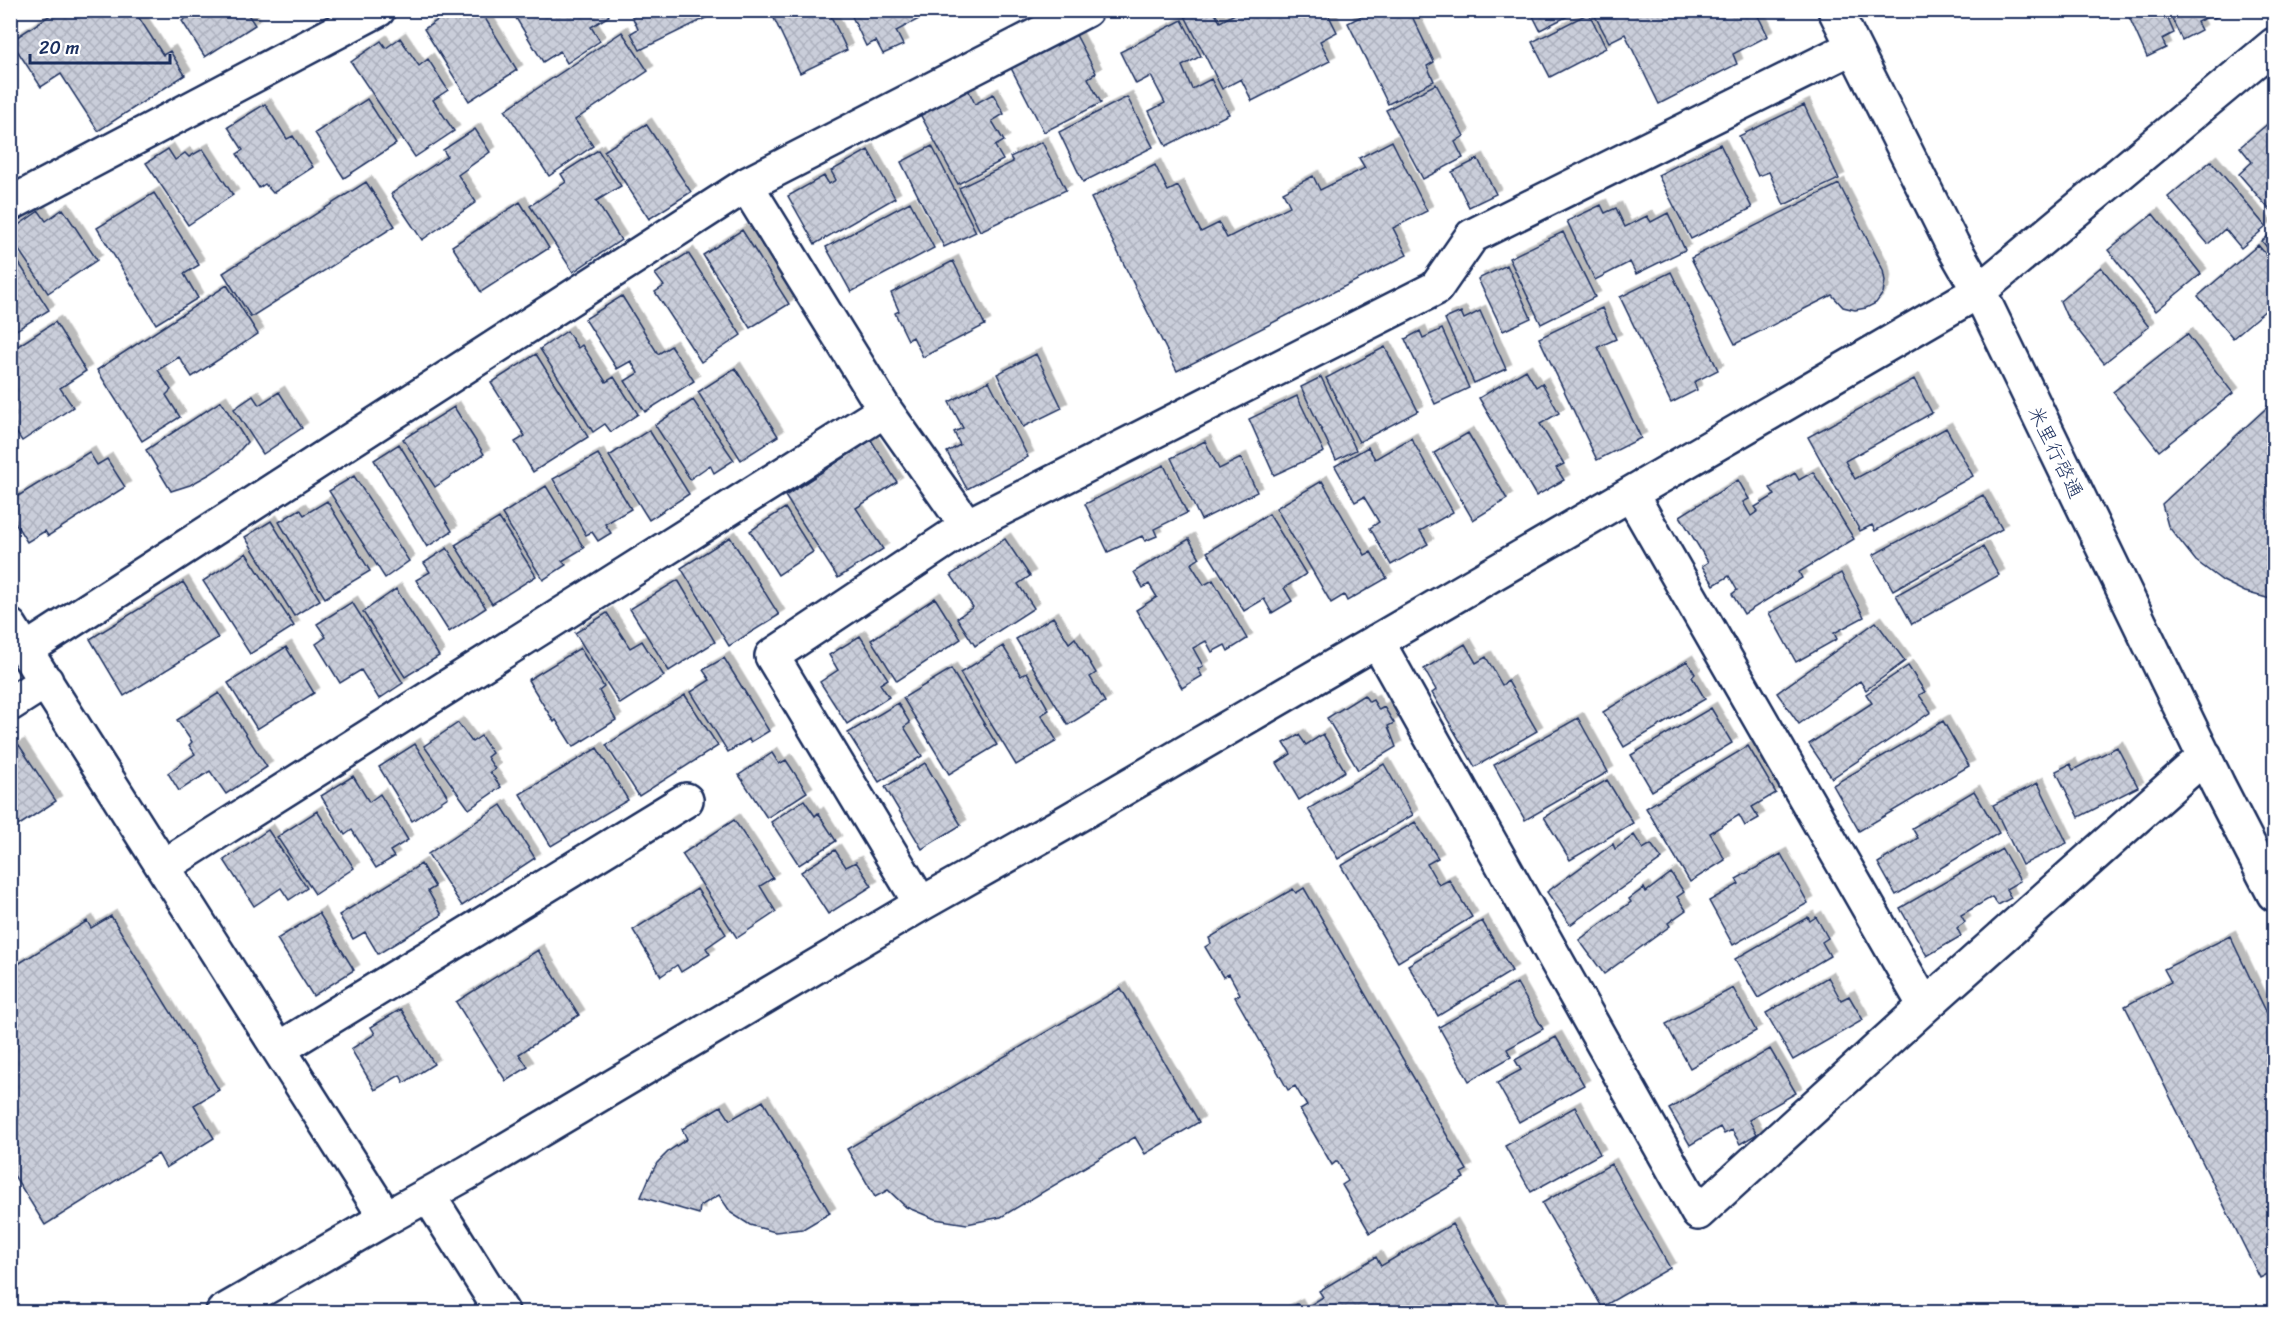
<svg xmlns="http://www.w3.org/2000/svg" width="2285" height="1323" viewBox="0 0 2285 1323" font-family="Sriracha,'Klee One',sans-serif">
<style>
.building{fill:url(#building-cross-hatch);stroke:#1b2f5e;stroke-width:1.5;filter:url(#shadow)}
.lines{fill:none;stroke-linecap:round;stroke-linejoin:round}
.minor-casing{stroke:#1b2f5e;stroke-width:38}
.minor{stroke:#fff;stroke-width:33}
.labels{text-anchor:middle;stroke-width:5;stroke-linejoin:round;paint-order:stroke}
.street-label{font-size:20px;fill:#1b2f5e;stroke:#fff}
</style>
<defs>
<pattern id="building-cross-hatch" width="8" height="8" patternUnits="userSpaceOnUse" patternTransform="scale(1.5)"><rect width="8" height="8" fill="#caceda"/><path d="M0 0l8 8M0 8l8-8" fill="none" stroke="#adb1be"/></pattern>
<filter id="shadow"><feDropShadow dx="5.5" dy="-5.5" stdDeviation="0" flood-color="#0004"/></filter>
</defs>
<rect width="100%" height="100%" fill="#fff"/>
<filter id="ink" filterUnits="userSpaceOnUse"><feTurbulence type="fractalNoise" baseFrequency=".0167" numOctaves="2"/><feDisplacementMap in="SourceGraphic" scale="12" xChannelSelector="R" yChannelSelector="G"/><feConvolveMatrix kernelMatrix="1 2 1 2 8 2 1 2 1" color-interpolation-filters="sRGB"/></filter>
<g filter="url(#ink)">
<path class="building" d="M58,10h76l29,45 7,-4 15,24 -87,56 -37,-57 -20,13 -30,-46z
M198,10h47l10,15 -50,32 -23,-36z
M453,10h27l37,60 -48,31 -45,-72z
M511,10h94l4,6 -18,11 9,14 -33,22 -7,-12 -17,11z
M633,10h72l3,7 -68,33 -9,-17 7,-4 -8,-17z
M770,10h58l19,40 -47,23z
M849,10h66l4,9 -23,12 7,14 -20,9 -7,-13 -10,5z
M1182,10h31l7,12 22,-12h84l11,22 -17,9 10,20 -78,40 -11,-22 -19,10z
M1373,10h36l25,52 -7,4 7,15 -46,23 -40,-81z
M1530,10h50l-40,20z
M1601,10h154l13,26 -35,18 4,10 -78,40 -34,-70 -16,8 -15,-28z
M2126,10h38l10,23 -12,6 4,9 -19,9z
M2168,10h39l3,6 -13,6 4,8 -19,10z
M2210,10h20l-16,8z
M1589,13l17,35 -56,29 -18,-35z
M1182,20l19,36 -19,10 10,23 19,-10 18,35 -63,32 -17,-35 16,-8 -14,-27 -15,8 -16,-32z
M622,32l26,39 -73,49 18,26 -44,30 -44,-66z
M1075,33l21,40 -8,5 13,25 -57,29 -34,-66z
M400,38l19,28 9,-7 20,31 -15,10 21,31 -39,26 -64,-95 30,-21 5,7z
M1436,84l28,52 -9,6 8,16 -40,21 -37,-69z
M968,89l7,15 18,-10 11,20 -12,7 12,20 -9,5 8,14 -45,24 -38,-70z
M1127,97l26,50 -70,35 -24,-50z
M367,99l29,45 -52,34 -29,-45z
M265,104l22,35 6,-3 20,31 -40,26 -8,-9 -6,4 -22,-34 6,-4 -15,-23z
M1804,105l35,74 -55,26 -15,-33 -11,4 -19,-40z
M2270,122l4,4v89l-35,-41 13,-12 -12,-15z
M646,124l45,68 -42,27 -45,-68z
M475,129l15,23 -32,23 18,27 -54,38 -31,-46 56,-38 -4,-6z
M1392,141l35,70 -34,17 14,27 -230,116 -86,-173 64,-33 13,26 10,-5 23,46 18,-9 8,15 63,-32 -7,-14 30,-16 7,14 45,-22 -6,-10z
M1042,142l24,48 -86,41 -21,-43 54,-26 -3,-5z
M1720,144l32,64 -61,31 -33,-64z
M932,146l44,86 -32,15 -43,-85z
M168,149l7,11 10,-7 4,4 14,-8 30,46 -45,30 -42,-62z
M598,150l23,36 -25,15 25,39 -48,32 -43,-66 36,-24 -5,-8z
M868,150l27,48 -80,46 -27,-48 36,-20 5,8 7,-4 -5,-9z
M1478,159l18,35 -27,13 -17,-35z
M2211,161l55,66 -25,21 -16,-19 -17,15 -40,-47z
M366,182l29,44 -144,91 -28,-44z
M1839,184l44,86 2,11 -2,12 -7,10 -10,5 -11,2 -12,-3 -11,-12 -97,49 -44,-86z
M154,193l45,72 -15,9 14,24 -42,26 -59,-96z
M520,202l29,46 -68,44 -29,-46z
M910,202l24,46 -83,44 -25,-45z
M1601,205l4,8 11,-5 9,19 22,-11 4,6 17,-9 17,37 -49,24 -6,-12 -35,18 -28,-59z
M63,209l34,51 -49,33 -38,-56v-6l29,-20 7,10z
M2153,214l48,60 -45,37 -48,-61z
M742,230l47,74 -39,24 -47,-73z
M2274,231v25l-12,-15z
M1563,232l32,65 -54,27 -32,-66z
M2258,245l16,19v39l-41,35 -35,-42z
M688,253l53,82 -40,27 -46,-70 9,-6 -9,-12z
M17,260l32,50 -39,24v-69z
M953,261l32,64 -62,32 -10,-20 -5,3 -13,-27 4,-2 -8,-18z
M1507,265l24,53 -28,13 -25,-52z
M2101,267l48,60 -45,36 -38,-48 -6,-14z
M1671,272l47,98 -24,12 3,8 -26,13 -51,-106z
M227,285l31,49 -66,43 -13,-20 -21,13 13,20 -5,5 14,22 -38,24 -45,-71z
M622,296l36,58 13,-8 23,35 -49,31 -20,-31 13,-8 -7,-12 -14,8 -32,-50z
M1602,308l14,31 -18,8 43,91 -44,22 -58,-122z
M1480,311l26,58 -32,14 -29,-64 16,-7 3,7z
M55,322l31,49 -26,17 13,19 -51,34 -12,-18v-72z
M1442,329l27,59 -34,16 -30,-65 15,-8 3,7z
M567,331l11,17 4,-3 24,37 8,-5 24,37 -27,18 -6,-8 -12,8 -53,-83z
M2187,334l46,59 -74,58 -46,-59z
M1385,347l33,64 -59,31 -33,-64z
M536,354l52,83 -55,35 -18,-30 10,-6 -34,-53z
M1036,354l26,54 -39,19 -26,-53z
M735,368l43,68 -37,24 -43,-68z
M1526,370l10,17 6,-4 17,30 -19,11 24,40 -8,4 8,12 -28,16 -57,-98z
M1321,377l35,73 -20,10 -35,-73z
M1914,379l18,34 -87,48 10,18 91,-51 27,48 -98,55 -3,-6 -12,6 -52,-94z
M989,381l39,76 -61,32 -20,-37 13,-7 -6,-13 9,-4 -14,-26z
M279,392l23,36 -39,26 -29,-45 19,-13 6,9z
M1297,396l27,56 -50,23 -25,-56z
M693,400l41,60 -20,13 -4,-8 -20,14 -35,-54z
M221,401l26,41 -16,18 -21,14 -20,11 -19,6 -25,-41z
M2274,401v199l-29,-8 -22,-11 -27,-20 -28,-35 -6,-22z
M454,407l30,47 -49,33 -32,-48z
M649,430l40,64 -40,26 -40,-64z
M1468,433l39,66 -34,21 -39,-67z
M1411,438l42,74 -33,19 8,13 -37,21 -21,-37 9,-6 -15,-25 -9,5 -20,-36 33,-19 7,12z
M871,440l26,42 -41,26 27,41 -45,29 -53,-82z
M1205,441l14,28 22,-11 16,34 -56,28 -30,-62z
M399,444l53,87 -25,16 -53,-87z
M89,452l8,13 10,-6 18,28 -77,49 -3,-5 -18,11 -17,-27v-14z
M598,454l33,55 -26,15 6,9 -13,8 -6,-9 -6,3 -33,-56z
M1164,465l23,48 -33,16 3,7 -12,5 -3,-5 -34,16 -23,-48z
M1813,472l41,67 -55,33 3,6 -58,36 -12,-20 5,-4 -8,-14 -15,9 -12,-19 6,-4 -28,-46 58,-36 11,19 -6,3 8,14 7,-5 -3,-4 20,-12 -5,-7 25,-15 4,7z
M354,476l55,85 -24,17 -56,-87z
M1322,481l43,74 6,-3 16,26 -40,23 -3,-6 -13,8 -55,-95z
M546,486l38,62 -22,13 4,4 -23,15 -41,-66z
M1983,495l19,34 -109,61 -20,-35z
M327,501l43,70 -45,27 -46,-76 21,-13 4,6z
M785,508l28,44 -35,23 -28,-44z
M1269,514l37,60 -22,14 8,13 -20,12 -8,-14 -20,12 -37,-59z
M499,518l37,58 -44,28 -37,-59z
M271,521l49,79 -26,16 -49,-79z
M730,537l49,78 -50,31 -48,-78z
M1005,539l25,37 -12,8 16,24 -59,38 -18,-28 16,-11 -22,-32z
M1189,539l11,19 -9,6 13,21 9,-5 34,59 -19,12 -3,-6 -13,7 -6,-11 -13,7 10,18 -5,3 4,7 -20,12 -46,-78 21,-13 -8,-13 -6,4 -9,-16z
M1983,547l16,28 -87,49 -16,-29z
M447,548l39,60 -37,24 -33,-52 14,-8 -6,-9z
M246,553l48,73 -44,28 -47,-73z
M1841,573l23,44 -30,16 3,6 -41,23 -27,-49z
M678,580l37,62 -46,29 -39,-62z
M183,582l35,56 -94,58 -34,-57z
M396,589l43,67 -34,21 -42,-65z
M935,598l26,41 -64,42 -26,-41z
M352,602l51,81 -24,16 -18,-29 -21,13 -24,-39 10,-7 -9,-13z
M607,613l23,35 12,-7 22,35 -44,28 -45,-71z
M1053,617l16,26 6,-5 21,35 -6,4 15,25 -37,23 -52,-86z
M1876,622l29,39 -39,29 -6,-9 -61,43 -22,-31z
M860,636l28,43 -8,5 9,13 -42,27 -27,-42 18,-12 -9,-15z
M1465,644l11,19 10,-6 16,28 6,-4 29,50 -62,36 -43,-74 4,-3 -12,-21z
M1003,646l18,30 6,-4 22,38 -8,5 16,26 -41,24 -56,-92z
M286,647l28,46 -57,36 -29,-46z
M580,648l24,39 -5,4 17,29 -43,27 -17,-27 -2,2 -26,-42z
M724,658l45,73 -18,11 -2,-3 -21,13 -37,-60 19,-12 -7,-10z
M1687,661l8,13 -3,3 13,22 -81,48 -21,-35z
M1908,666l17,26 -6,3 12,17 -99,66 -23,-34 63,-41 -6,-9z
M951,669l46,76 -48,29 -46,-76z
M219,693l48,74 -41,27 -16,-23 -31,20 -11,-18 27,-19 -6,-9 3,-3 -15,-22z
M685,695l33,51 -79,50 -33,-51z
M1364,695l5,7 4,-2 6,10 5,-3 10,16 -6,3 8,21 -38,23 -31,-52z
M898,703l12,20 -6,4 18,29 -43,26 -31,-49z
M1711,708l21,35 -80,48 -21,-36z
M1578,718l30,54 -83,48 -31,-55z
M1943,721l26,45 -110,65 -26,-46z
M458,723l14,19 9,-6 11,17 -5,4 8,12 -5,3 11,15 -32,22 -45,-63z
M1323,734l22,37 -46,29 -22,-37 14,-9 -7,-11 15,-8 7,10z
M415,744l33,53 -36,24 -33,-54z
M19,745l37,56 -46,30v-81z
M1748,746l28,47 -24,14 7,11 -14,8 -6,-11 -29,18 15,27 -35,22 -44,-74z
M2117,747l21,40 -59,30 -23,-46 14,-7 3,6z
M597,748l31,52 -77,46 -31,-52z
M772,753l7,11 7,-4 21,32 -40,26 -28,-43z
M925,763l36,62 -39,24 -37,-62z
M1384,764l29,51 -75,44 -30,-50z
M353,776l16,26 11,-8 28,46 -18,11 4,6 -18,11 -24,-38 -7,5 -24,-39z
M1607,780l26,43 -63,37 -26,-43z
M2038,783l29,60 -45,22 -29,-60z
M1974,791l25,42 -103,62 -18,-32 40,-25 -6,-10z
M804,800l11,16 3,-3 18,28 -37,24 -28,-43z
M501,805l34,53 -73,48 -34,-52z
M317,811l37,57 -39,26 -38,-57z
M734,820l39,58 -13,8 16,26 -39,26 -55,-84z
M1415,822l23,36 -11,6 12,21 10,-5 23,37 -74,45 -57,-96z
M268,830l39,58 -18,12 -8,-12 -27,18 -30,-46z
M1634,835l9,14 8,-5 11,15 -92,66 -23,-33 66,-48 2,5z
M2002,849l18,32 -14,8 5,9 -13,7 -6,-8 -31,18 4,7 -8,6 4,8 -34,20 -27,-48z
M835,850l11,17 10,-5 16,24 -44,28 -27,-42z
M1781,854l27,49 -75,42 -24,-44 30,-17 -3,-5z
M421,864l14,23 -7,4 14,24 -64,39 -13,-22 -12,7 -14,-24z
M1671,873l13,19 -7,5 9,13 -18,13 2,3 -66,48 -25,-34 52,-38 -2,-3 15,-11 2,4z
M1304,888l163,282 -6,3 3,5 -94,55 -28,-48 6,-4 -11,-20 -5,4 -32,-55 7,-4 -12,-20 -7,4 -53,-93 5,-3 -11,-20 -6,3 -18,-30 6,-4 -2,-5 84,-49 3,4z
M697,889l29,45 -20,14 4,6 -29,18 -4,-7 -16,11 -28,-46z
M319,913l35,57 -41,26 -36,-57z
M111,916l108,174 -25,15 20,33 -48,30 -8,-14 -113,71 -35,-56v-200l77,-48 4,7z
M1808,917l2,4 6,-4 12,21 -6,4 8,14 -72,42 -23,-39z
M1482,921l30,50 -74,45 -30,-51z
M2230,936l44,92v243l-14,7 -135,-272 46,-24 -7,-13z
M538,950l41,65 -60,39 9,13 -22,14 -50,-79z
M1828,977l13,23 8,-4 14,24 -70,40 -27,-47z
M1517,983l26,46 -36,20 4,8 -42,24 -30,-54z
M1121,988l78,134 -54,32 -10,-17 -134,80 -34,7 -32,-5 -29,-12 -18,-17 -13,7 -28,-48z
M1733,988l23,43 -66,37 -24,-44z
M401,1009l33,55 -30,19 -4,-8 -25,15 -24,-41 24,-15 -4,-7z
M1556,1037l28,48 -65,37 -22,-39 24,-13 -6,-10z
M1770,1049l26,44 -47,27 8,14 -17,10 -8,-14 -8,4 -4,-7 -30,18 -21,-36z
M763,1101l67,112 -27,16 -28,3 -25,-7 -19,-12 -12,-18 -19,11 -1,8 -58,-17 8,-19 8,-15 13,-13 17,-11 -5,-10 39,-23 9,14z
M1575,1107l25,47 -69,38 -26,-46z
M1611,1164l59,104 -68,39 -60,-104z
M1452,1224l52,88h-222l15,-8 4,7 22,-14 -4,-6 57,-34 5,9z"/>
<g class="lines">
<defs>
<path id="minor" d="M1835,10l117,234 27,47 239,494 56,109
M746,185l139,225 82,116
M10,204l368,-194
M1631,494l294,512
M10,626l376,592 -163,94
M1377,641l321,572 227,-207 280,-250
M26,650l720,-465 340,-175
M10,704l36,-23
M164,866l721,-456
M921,904l-149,-248 195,-130 469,-238 36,-52 381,-189
M279,1049l407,-249
M428,1195l74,117
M386,1218l81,-45 454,-269 140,-79 918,-534 295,-246"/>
</defs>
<use href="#minor" class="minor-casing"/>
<use href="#minor" class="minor"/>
</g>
</g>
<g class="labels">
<g class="street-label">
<text transform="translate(2056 452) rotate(64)" y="7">米里行啓通</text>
</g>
</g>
<rect width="2285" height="1323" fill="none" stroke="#fff" stroke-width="36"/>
<rect x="18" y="18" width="2249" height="1287" fill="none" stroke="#1b2f5e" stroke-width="2" filter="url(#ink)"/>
<path d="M30 54v9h140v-9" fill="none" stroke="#1b2f5e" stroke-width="3"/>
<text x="39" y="54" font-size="18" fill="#1b2f5e" stroke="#ffffff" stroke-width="4.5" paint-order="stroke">20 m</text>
</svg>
